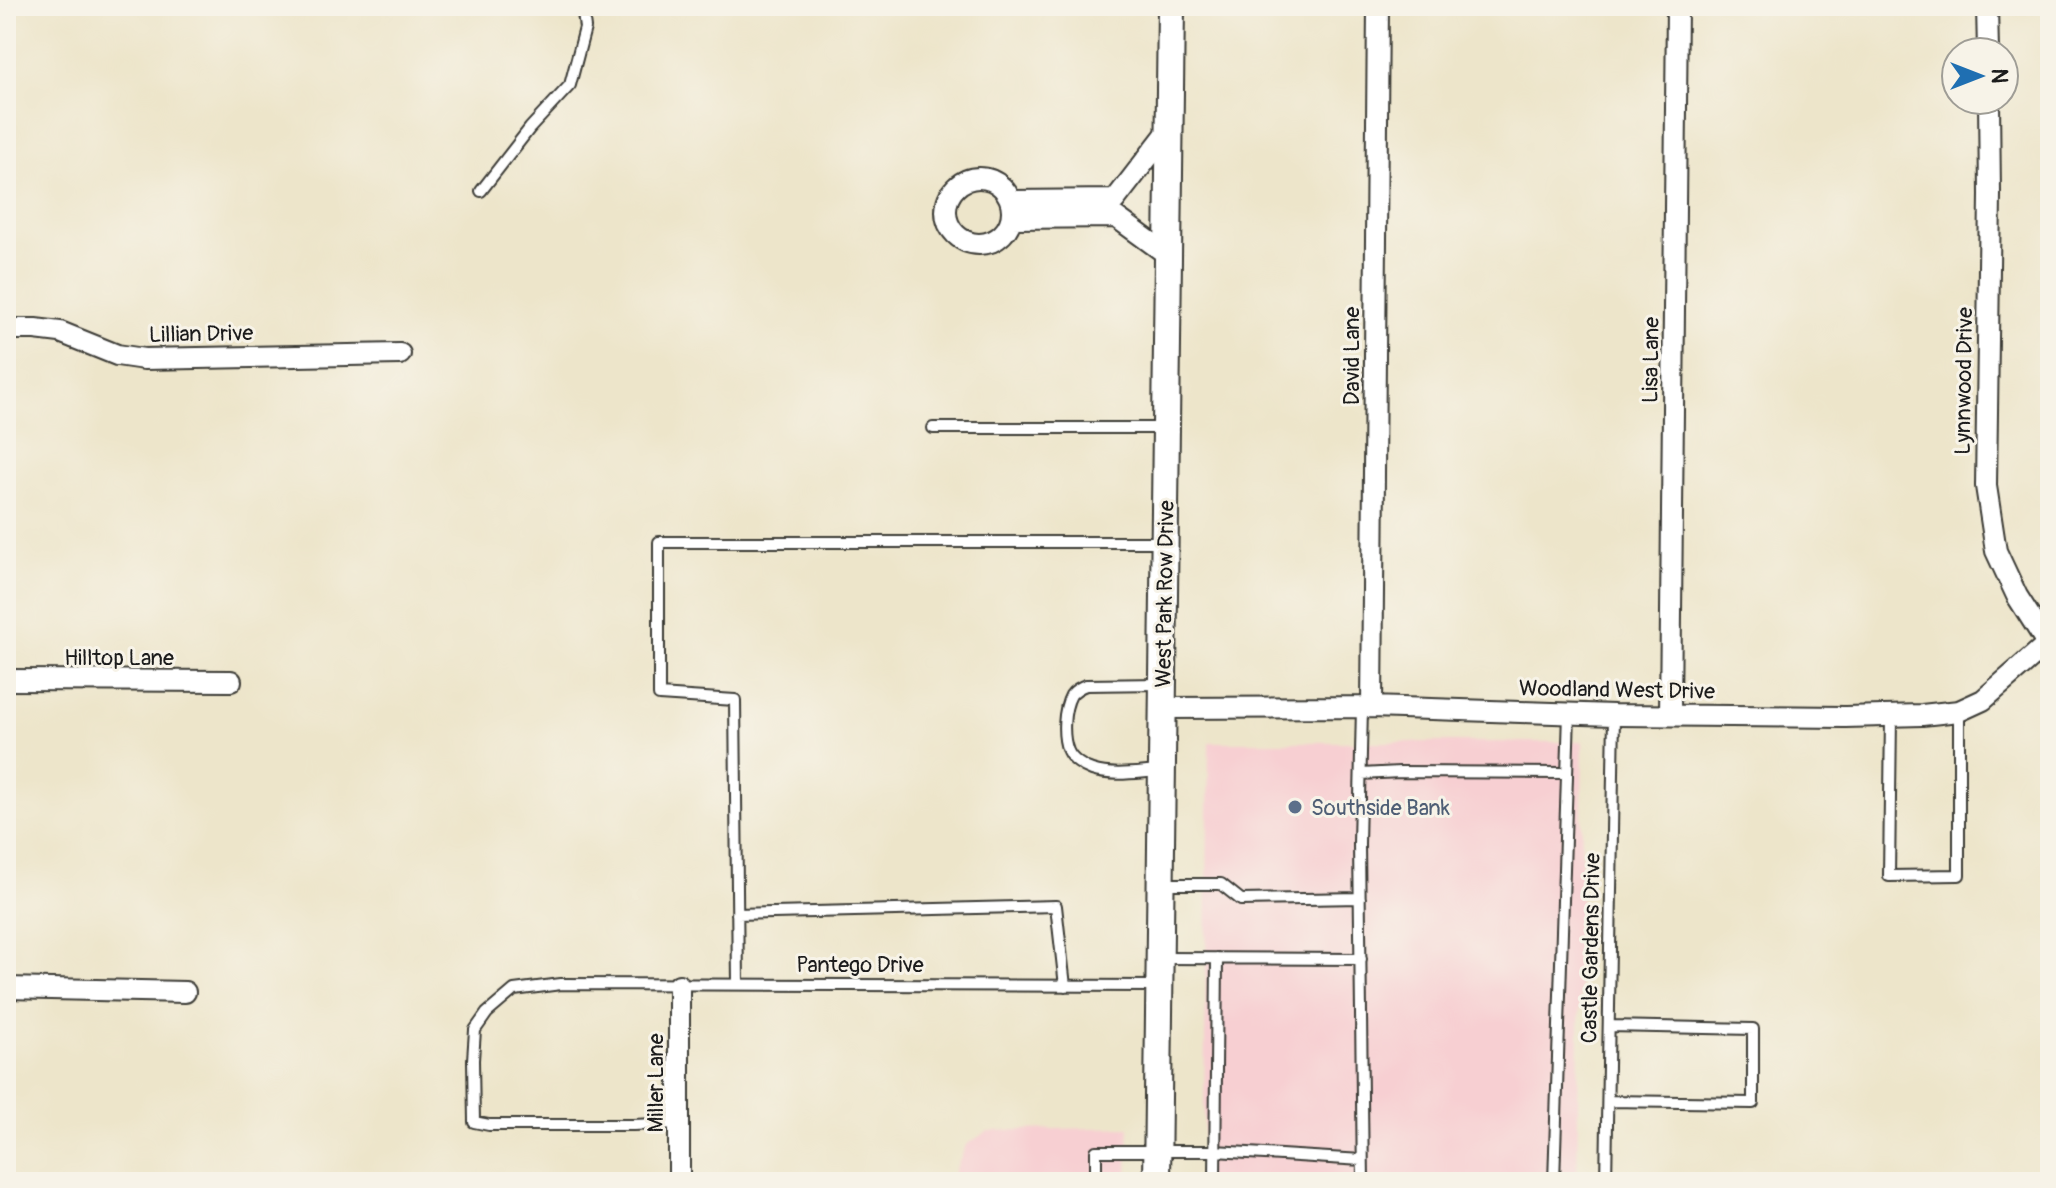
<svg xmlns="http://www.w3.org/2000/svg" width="2056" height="1188" viewBox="0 0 2056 1188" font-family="Pangolin,sans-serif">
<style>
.built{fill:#f7cfd2}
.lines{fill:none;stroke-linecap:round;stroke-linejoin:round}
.service-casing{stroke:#3b3a36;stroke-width:14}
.minor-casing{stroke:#3b3a36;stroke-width:24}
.secondary-casing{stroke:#3b3a36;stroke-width:30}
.service{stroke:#fff;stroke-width:10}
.minor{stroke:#fff;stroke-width:20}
.secondary{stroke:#fff;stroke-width:26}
.service-dot{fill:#5c6f8a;stroke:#f7f3e8;stroke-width:3}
.labels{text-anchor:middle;stroke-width:6;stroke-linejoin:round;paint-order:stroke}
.street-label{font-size:22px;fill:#1c1c1c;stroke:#f7f3e8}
.service-label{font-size:22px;fill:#4e5e75;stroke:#f7f3e8;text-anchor:start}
</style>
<rect width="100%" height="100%" fill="#f7f3e8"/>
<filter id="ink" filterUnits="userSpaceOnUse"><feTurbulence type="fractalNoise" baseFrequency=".0125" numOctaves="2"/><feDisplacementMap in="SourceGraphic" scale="16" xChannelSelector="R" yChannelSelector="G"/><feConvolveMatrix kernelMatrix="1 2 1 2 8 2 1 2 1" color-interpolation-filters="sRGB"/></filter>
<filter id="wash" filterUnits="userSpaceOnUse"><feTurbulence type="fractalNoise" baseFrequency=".006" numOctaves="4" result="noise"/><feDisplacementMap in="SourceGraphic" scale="32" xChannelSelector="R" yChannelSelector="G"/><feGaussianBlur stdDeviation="1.8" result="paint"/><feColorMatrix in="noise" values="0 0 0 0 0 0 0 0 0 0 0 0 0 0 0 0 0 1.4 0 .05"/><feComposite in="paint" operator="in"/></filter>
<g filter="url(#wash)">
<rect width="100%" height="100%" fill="#ede5ca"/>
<path class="built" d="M1209,742h374l-6,440h-374z
M1129,1127l-1,55h-178l16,-37 22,-14z"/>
</g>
<g filter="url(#ink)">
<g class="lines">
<defs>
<path id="service" d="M481,191l49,-63 40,-43 15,-57 -3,-22
M933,428h231
M1161,684l-75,1c-6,2 -11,5 -15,10 -8,15 -9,41 -3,56 4,9 15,16 24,19 22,7 47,2 69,1
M1362,707l-3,137 4,338
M1891,717l-2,159 70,-1v-164
M1361,774l39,-2 167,1
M1163,884h58l20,16 119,-2
M737,914l319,-8 9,80
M1160,958l201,1
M738,984l-3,-284 -76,-5v-153h504
M1608,1101l145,2v-74l-144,-3
M678,1123l-45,2h-144l-15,-3 -1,-62 2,-30 12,-17 27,-23 47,-6 596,2
M1096,1182v-31h119l147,9
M1215,1182l2,-224
M1554,1182l15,-469
M1606,1182l8,-467"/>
<path id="minor" d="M1987,6l1,46
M1989,100l1,95 -4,291 10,65 21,45 33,52
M946 211a33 33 0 1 1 66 0a33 33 0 1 1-66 0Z
M1011,201l104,-1 54,-70
M1012,218l104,-1 52,38
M6,329h29l25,3 57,23 27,4 256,-5
M6,680l225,1
M1372,707l6,-701
M1163,708l209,-1 242,8 231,2 77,-2 37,-4 24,-11 64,-56
M1670,714l7,-708
M6,988l179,4
M679,1182v-197"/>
<path id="secondary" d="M1157,1182l14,-1176"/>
</defs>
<use href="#service" class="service-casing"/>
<use href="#minor" class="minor-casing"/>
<use href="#secondary" class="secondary-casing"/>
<use href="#service" class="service"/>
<use href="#minor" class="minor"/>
<use href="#secondary" class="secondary"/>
</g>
</g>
<circle class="service-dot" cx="1295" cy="807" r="8"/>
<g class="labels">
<g class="street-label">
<text transform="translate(201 333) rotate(-1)" y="8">Lillian Drive</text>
<text transform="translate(1351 356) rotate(-90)" y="8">David Lane</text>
<text transform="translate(1650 360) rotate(-89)" y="8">Lisa Lane</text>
<text transform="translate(1963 381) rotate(-89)" y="8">Lynnwood Drive</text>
<text transform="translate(1164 594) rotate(-89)" y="8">West Park Row Drive</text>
<text x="119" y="665">Hilltop Lane</text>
<text transform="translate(1617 689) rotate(1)" y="8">Woodland West Drive</text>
<text transform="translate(1590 948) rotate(-89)" y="8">Castle Gardens Drive</text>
<text x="860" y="972">Pantego Drive</text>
<text transform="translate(655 1083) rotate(-90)" y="8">Miller Lane</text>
</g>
<g class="service-label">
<text x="1311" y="815">Southside Bank</text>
</g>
</g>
<rect width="2056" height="1188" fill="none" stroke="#f7f3e8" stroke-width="32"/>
<g transform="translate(1980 76) rotate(90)"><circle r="38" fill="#f7f3e8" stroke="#9f9d96" stroke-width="2"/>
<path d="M0-6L14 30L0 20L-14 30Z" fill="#1f6fb2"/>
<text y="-12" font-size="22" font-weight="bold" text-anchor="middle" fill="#1c1c1c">N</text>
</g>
</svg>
